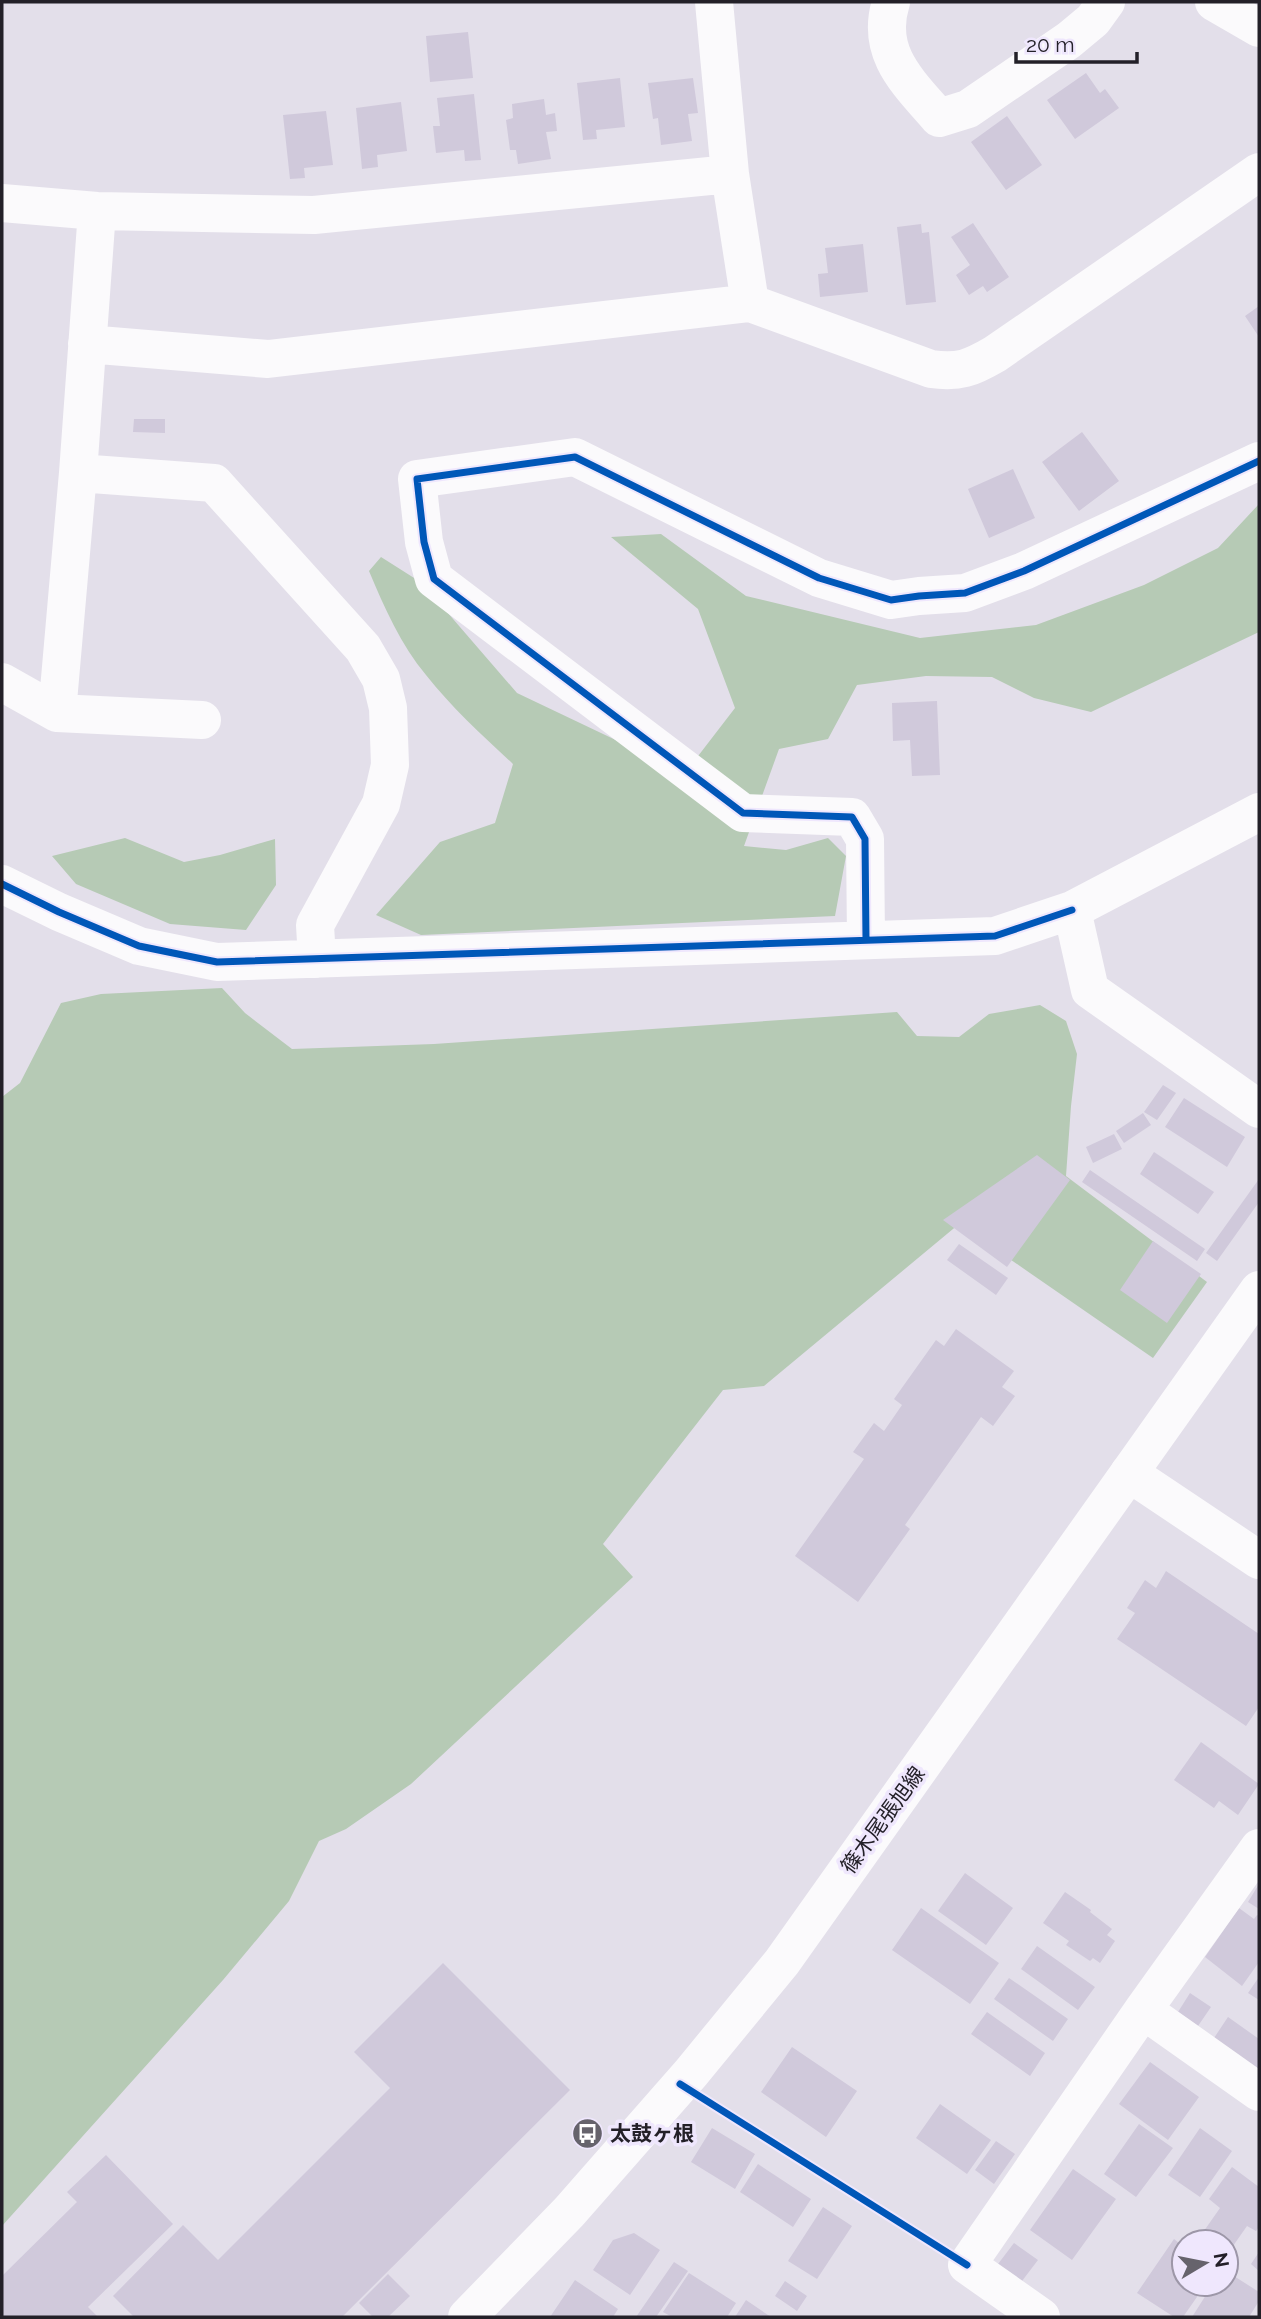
<svg xmlns="http://www.w3.org/2000/svg" width="1261" height="2319" viewBox="0 0 1261 2319" font-family="Raleway,'Noto Sans JP',sans-serif">
<style>
.green{fill:#b6cab5}
.building{fill:#d0c9db}
.lines{fill:none;stroke-linecap:round;stroke-linejoin:round}
.minor{stroke:#fbfafc;stroke-width:38}
.secondary{stroke:#fbfafc;stroke-width:38}
.cycleway-casing{stroke:#efe7fd;stroke-width:11}
.cycleway{stroke:#0057b8;stroke-width:7}
.labels{text-anchor:middle;stroke-width:7;stroke-linejoin:round;paint-order:stroke}
.street-label{font-size:21px;fill:#232028;stroke:#efe7fd}
.poi-label{font-size:21px;font-weight:bold;fill:#232028;stroke:#efe7fd;text-anchor:start}
</style>
<rect width="100%" height="100%" fill="#e3dfea"/>
<path class="green" d="M1259,504v128l-168,80 -57,-14 -42,-21 -66,-1 -69,9 -29,54 -49,10 -35,97 42,4 42,-12 18,18 -11,60 -414,19 -45,-20 64,-73 55,-19 18,-59c-30,-28 -61,-56 -87,-89 -25,-30 -42,-68 -57,-104l12,-14 41,26 95,110 168,80 50,-65 -37,-99 -87,-72 50,-3 85,62 174,42 116,-13 108,-40 74,-37z
M125,838l59,24 36,-7 55,-16 1,46 -30,45 -76,-6 -94,-40 -24,-28z
M222,988l23,25 47,36 142,-5 463,-32 20,24 42,1 30,-23 51,-9 26,16 11,33 -6,52 -5,70 141,106 -54,76 -194,-134 -195,162 -41,4 -120,154 30,33 -222,207 -65,45 -27,12 -30,60 -66,79 -221,246v-1129l18,-14 41,-80 40,-9z"/>
<path class="building" d="M468,32l5,46 -43,4 -4,-46z
M1086,73l14,20 5,-4 14,19 -44,31 -28,-39z
M620,78l5,49 -29,3 1,9 -14,1 -6,-57z
M693,78l5,35 -10,1 4,27 -31,4 -3,-27 -5,1 -5,-36z
M474,94l7,66 -16,1 -1,-11 -28,3 -3,-27h7l-3,-28z
M544,99l2,16 9,-2 2,18 -11,1 5,27 -33,5 -2,-14h-6l-4,-30 7,-2 -1,-14z
M401,102l6,49 -30,4 1,12 -16,2 -6,-61z
M326,111l7,54 -29,3 1,10 -15,1 -7,-64z
M1007,116l35,49 -36,25 -35,-48z
M973,223l36,54 -22,15 -4,-6 -14,9 -13,-20 14,-10 -19,-28z
M921,224l1,9 7,-1 7,70 -30,3 -9,-78z
M863,244l5,48 -48,5 -2,-23 10,-1 -3,-25z
M1259,306v31l-14,-21z
M134,419h31v14l-32,-1z
M1082,432l37,49 -40,30 -37,-49z
M1013,469l22,49 -46,20 -21,-49z
M937,701l3,74 -28,1 -2,-36 -17,1 -1,-38z
M1163,1085l13,8 -19,27 -13,-8z
M1184,1098l61,39 -18,30 -62,-40z
M1143,1113l8,12 -27,18 -8,-12z
M1114,1134l8,15 -29,14 -7,-16z
M1154,1152l60,40 -16,22 -58,-40z
M1037,1155l33,25 -63,87 -64,-47z
M1090,1170l115,79 -8,12 -115,-79z
M1259,1179v23l-42,59 -11,-8z
M1153,1241l48,33 -34,49 -47,-33z
M959,1244l49,34 -12,17 -49,-35z
M956,1329l58,42 -12,16 13,9 -22,30 -12,-9 -76,108 5,4 -52,73 -63,-46 69,-97 -11,-7 21,-29 10,8 18,-26 -8,-6 42,-59 8,6z
M1166,1571l93,63v73l-13,19 -129,-87 18,-26 -8,-5 18,-28 11,8z
M1201,1742l58,42 -21,31 -19,-14 -5,7 -40,-28z
M965,1873l48,35 -27,37 -48,-34z
M1259,1884v25l-11,-7z
M1065,1892l26,18 -1,2 22,17 -5,6 8,6 -15,22 -7,-5 -3,3 -24,-16 3,-4 -26,-18z
M921,1908l78,55 -29,41 -78,-54z
M1239,1908l15,11 3,-4 2,1v46l-17,24 -37,-29z
M1037,1946l58,41 -17,23 -57,-41z
M443,1963l127,127 -228,227h-208l-21,-21 70,-71 35,35 172,-172 -36,-36z
M1259,1977v23l-11,-7z
M1009,1978l59,41 -15,22 -59,-42z
M1190,1993l21,14 -13,19 -20,-14z
M987,2012l58,41 -15,23 -59,-42z
M1228,2017l31,22v30l-4,6 -45,-31z
M792,2047l65,44 -31,46 -65,-45z
M1150,2062l49,35 -31,43 -49,-36z
M940,2104l51,36 -24,34 -51,-36z
M1139,2124l34,24 -37,49 -32,-23z
M712,2128l43,26 -20,35 -44,-27z
M1200,2128l32,23 -32,46 -32,-22z
M996,2141l19,13 -21,30 -19,-14z
M106,2155l67,69 -85,83 10,10h-96v-41l75,-74 -10,-10z
M758,2164l53,35 -18,28 -53,-35z
M1232,2167l27,20v40l-3,4 -9,-5 -21,30v-14h-21l-6,-4 21,-30 -11,-9z
M1073,2169l43,30 -44,61 -42,-30z
M823,2207l29,19 -35,53 -29,-18z
M634,2233l26,17 -30,45 -37,-25 20,-30z
M1174,2239l10,8v37h22l-23,33h-9l-37,-24z
M1014,2243l24,17 -16,21 -24,-17z
M1259,2252v19l-8,-7z
M674,2262l14,9 -32,46h-20z
M1226,2271l33,21v9l-10,16h-57l21,-33h13z
M689,2273l47,30 -9,14h-55l-9,-5z
M388,2274l22,22 -22,21h-15l-14,-14z
M575,2280l43,29 -5,8h-63z
M785,2281l22,15 -10,15 -22,-15z
M746,2300l25,17h-36z"/>
<g class="lines">
<path class="minor" d="M714,2l16,172 20,129 181,66c28,4 40,-1 64,-15l264,-182
M891,2c-16,51 17,80 48,116l29,-9 101,-69 24,-20 13,-18
M1214,2l45,26
M2,203l95,8 217,4 416,-41
M87,344l181,15 482,-56
M78,473l136,10 149,165 18,31 7,29 2,57 -9,39 -66,121 2,34
M2,682l55,31 145,7
M57,713l21,-240 19,-262
M1259,812l-187,98 18,80 169,119
M2,884l57,28 80,34 78,16 778,-26 77,-26
M866,940l-1,-101 -13,-22 -109,-4 -309,-234 -10,-37 -7,-63 158,-22 244,121 72,22 28,-4 46,-3 59,-22 235,-110
M1129,1473l130,87
M1143,2010l116,82
M1041,2317l-74,-52 176,-255 116,-162"/>
<path class="secondary" d="M467,2317l102,-105 122,-139 91,-111 477,-672"/>
<defs>
<path id="cycleway" d="M2,884l57,28 80,34 78,16 778,-26 77,-26
M866,940l-1,-101 -13,-22 -109,-4 -309,-234 -10,-37 -7,-63 158,-22 244,121 72,22 28,-4 46,-3 59,-22 235,-110
M680,2084l287,181"/>
</defs>
<use href="#cycleway" class="cycleway-casing"/>
<use href="#cycleway" class="cycleway"/>
</g>
<defs>
<symbol id="bus-disc" viewBox="-11 -11 22 22"><circle r="9.5" fill="#66636c" stroke="#efe7fd"/><path d="M-5-6H5V4H4V6H2V4H-2V6H-4V4H-5ZM-3.5-4V0h7V-4ZM-3.5 1.2v1.5H-2V1.2ZM2 1.2v1.5H3.5V1.2Z" fill="#fff"/></symbol>
</defs>
<g fill-rule="evenodd">
<use href="#bus-disc" x="570" y="2116" width="35" height="35"/>
</g>
<g class="labels">
<g class="street-label">
<text transform="translate(883 1820) rotate(-54)" y="7">篠木尾張旭線</text>
</g>
<g class="poi-label">
<text x="610" y="2141">太鼓ヶ根</text>
</g>
</g>
<rect width="1261" height="2319" fill="none" stroke="#232028" stroke-width="7"/>
<g transform="translate(1205 2263) rotate(80)"><circle r="33" fill="#efe7fd" stroke="#9d97a8" stroke-width="2"/>
<path d="M0-5L12 26L0 18L-12 26Z" fill="#66636c"/>
<text y="-10" font-size="19" font-weight="bold" text-anchor="middle" fill="#232028">N</text>
</g>
<path d="M1016 52v10h121v-10" fill="none" stroke="#232028" stroke-width="3.5"/>
<text x="1026" y="52" font-size="21" fill="#232028" stroke="#efe7fd" stroke-width="5" paint-order="stroke">20 m</text>
</svg>
